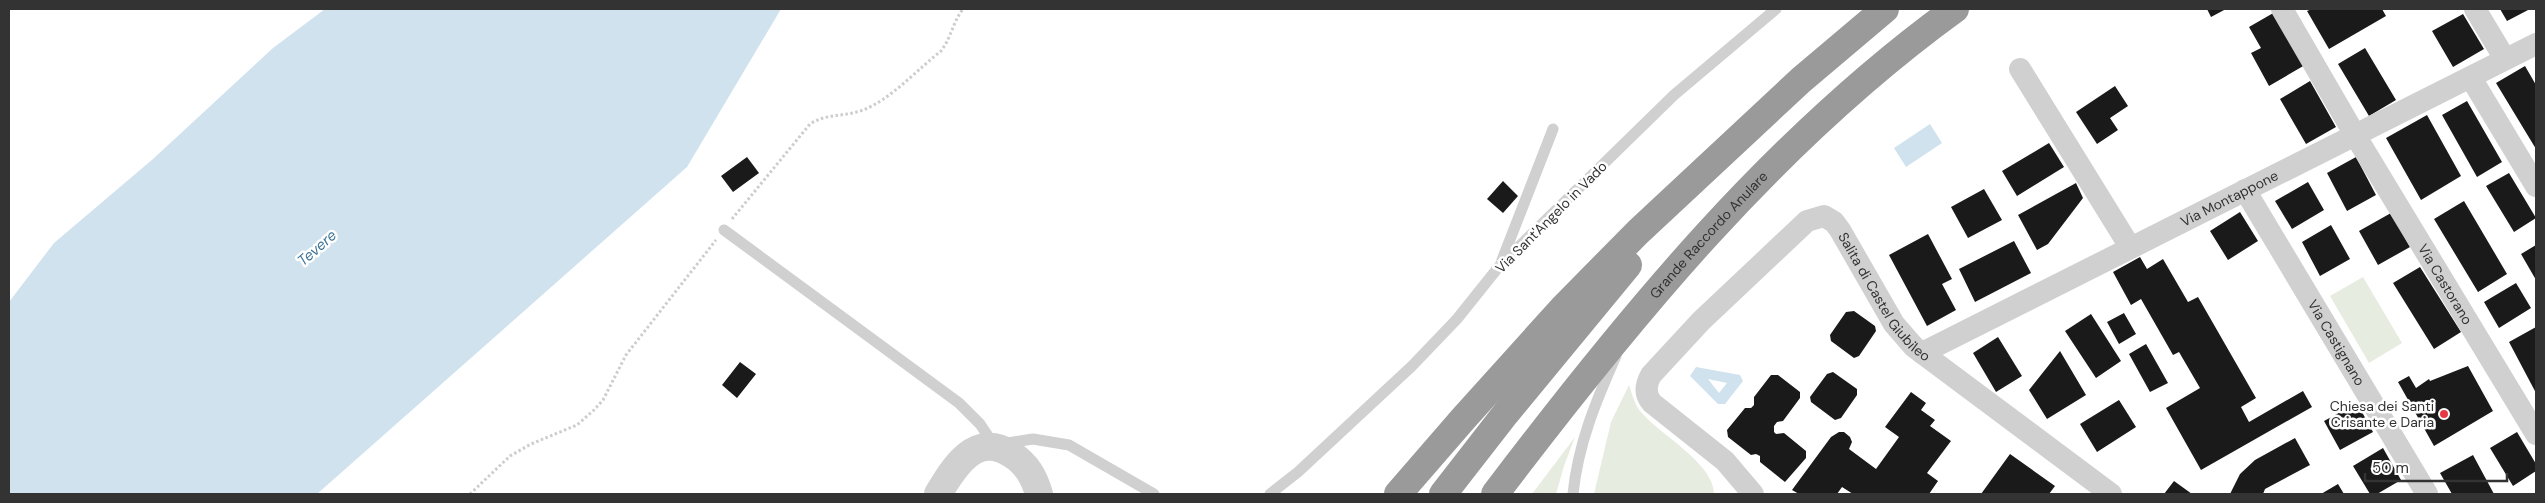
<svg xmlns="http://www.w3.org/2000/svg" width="2545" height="503" viewBox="0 0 2545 503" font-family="'DM Sans',sans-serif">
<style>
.green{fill:#e6ecdf}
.water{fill:#cfe2ee;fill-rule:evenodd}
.building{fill:#1a1a1a}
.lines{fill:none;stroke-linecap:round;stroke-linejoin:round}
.path{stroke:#cdcdcd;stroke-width:3;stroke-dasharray:2.5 2.5;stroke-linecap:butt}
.service{stroke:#d0d0d0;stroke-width:11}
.minor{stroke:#d0d0d0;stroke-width:22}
.tertiary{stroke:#d0d0d0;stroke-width:28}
.motorway{stroke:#9a9a9a;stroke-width:28}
.poi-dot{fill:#e63946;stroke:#fff;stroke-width:2}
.labels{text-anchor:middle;stroke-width:5;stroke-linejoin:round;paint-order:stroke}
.street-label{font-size:14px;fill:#333;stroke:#fff}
.poi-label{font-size:14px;fill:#333;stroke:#fff;text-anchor:end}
.water-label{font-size:15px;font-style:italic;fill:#3f7597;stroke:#fff}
</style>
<rect width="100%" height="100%" fill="#fff"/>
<path class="green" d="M2363,277l39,66 -33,20 -39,-67z
M1629,385c3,9 6,21 13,28 18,22 72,50 72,81h-120l17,-72z
M1575,437l-11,29 -8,28h-24z"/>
<path class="water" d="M325,9h456l-94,158 -370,327h-308v-192l45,-59 99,-84 120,-111z
M1930,124l12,19 -36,24 -12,-19z
M1696,367l44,8 3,6 -18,23h-7l-28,-28zM1708,379l19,4 -8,10z"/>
<path class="building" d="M2207,9h19l-15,8z
M2312,9h70l4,7 -57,33 -22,-38z
M2500,9h30l-23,12z
M2275,12l30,53 -36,21 -18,-33 10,-5 -12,-21z
M2463,14l21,35 -31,18 -21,-36z
M2365,48l31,52 -27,16 -31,-52z
M2525,66l11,19v64l-40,-66z
M2310,81l26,46 -30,17 -26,-45z
M2115,86l13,20 -18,12 8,12 -21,14 -21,-32z
M2467,101l35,61 -25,15 -35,-62z
M2427,115l34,61 -40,24 -35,-62z
M2049,143l15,24 -47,29 -15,-25z
M747,157l12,16 -26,19 -12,-16z
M2356,157l20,38 -29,16 -20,-38z
M2509,173l27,45 -22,14 -28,-46z
M1503,181l15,15 -15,17 -16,-14z
M2308,182l16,28 -32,19 -17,-28z
M2076,183l7,15 -35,46 -11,6 -19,-35z
M1984,189l18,31 -34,18 -17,-31z
M2464,201l43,73 -29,18 -44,-73z
M2240,212l18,29 -30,19 -18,-29z
M2391,213l19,34 -32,18 -19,-34z
M2331,225l19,34 -30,17 -18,-34z
M1928,234l24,45 -10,5 14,26 -29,16 -38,-71z
M2014,241l17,32 -56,29 -16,-33z
M2536,245v35l-15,-26z
M2140,257l7,12 16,-10 25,43 10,-5 58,101 -15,9 8,15 54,-31 9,16 -111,63 -35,-62 34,-20 -21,-36 -6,3 -32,-56 -10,6 -18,-33z
M2420,267l41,65 -27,17 -41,-66z
M2516,283l15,25 -32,20 -15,-26z
M1854,311l21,15 1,5 -17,25 -5,2 -23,-17 -1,-6 16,-23z
M2124,313l12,21 -17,10 -12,-22z
M2091,314l30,47 -25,17 -31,-47z
M2536,327v66l-27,-51z
M1998,337l24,39 -26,16 -23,-39z
M2146,344l22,39 -18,9 -21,-38z
M2060,351l26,44 -39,24 -18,-29z
M740,362l16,12 -19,24 -15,-13z
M2468,366l25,45 -59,35 -36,-64 11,-6 7,12 13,-9 1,2z
M1833,372l24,17v6l-16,23 -6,2 -24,-18 -1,-5 17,-23z
M1771,375h7l22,17v6l-17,23 -6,1 -3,4v6l2,2 8,-1 22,18v7l-21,24 -25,-20v-6l-4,-2 -5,1 -23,-18 -1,-7 18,-22h6l3,-3v-8z
M1911,392l15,11 -5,7 14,10 -5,6 21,15 -24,32 11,8 -9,13h-76l-11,-7 -5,7h-38l-7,-4 39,-53 8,-5h5l6,5 2,5 -3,7 27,20 23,-32 -14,-10z
M2119,400l17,27 -39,25 -17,-28z
M2357,403l16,29 -33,18 -16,-29z
M2517,432l19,32v7l-23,15 -23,-38z
M2295,438l15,27 -45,24 -2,5h-33l10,-20 15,-14z
M2383,448l18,32 -24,14h-7l-17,-28z
M2010,454l45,32 -6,8h-68z
M2473,455l21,39h-42l-12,-21z
M2174,481l18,13h-28z
M2338,484l6,10h-23z"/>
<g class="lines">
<path class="path" d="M732,219l78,-95c17,-11 35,-7 53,-14 27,-10 55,-41 78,-59 10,-13 12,-29 22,-42
M470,494l40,-38 21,-12 46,-19 17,-15 9,-10 23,-45 90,-115"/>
<path class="service" d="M724,230l235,173 21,21 14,21 39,-6 36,6 85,49
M1502,260l51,-131
M1270,494l28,-22 114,-106 45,-47 44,-55 173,-169 102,-86
M1573,494c5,-50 23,-93 43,-138"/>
<g class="minor">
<path id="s1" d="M2282,9l73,126 181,299"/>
<path d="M2475,9l30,50"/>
<path d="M2020,69l110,178"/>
<path d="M2471,78l65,108"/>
<path id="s2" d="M2245,190l182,304"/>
<path id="s3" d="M1922,353l614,-309"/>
<path id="s4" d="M1753,494l-28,-33 -73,-58c-8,-9 -6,-19 -1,-28l50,-54 106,-100 17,-5 10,6 6,8 54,94 20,23 197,147"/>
</g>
<path class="tertiary" d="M938,494c16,-27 38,-63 73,-40 16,10 23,23 28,40"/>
<g class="motorway">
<path d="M1398,494l65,-75 100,-111 75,-76 163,-152 84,-71"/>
<path d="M1443,494l63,-81 122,-148"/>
<path id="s5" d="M1495,494c135,-178 278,-353 460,-485"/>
</g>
</g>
<circle class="poi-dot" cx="2444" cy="414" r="5"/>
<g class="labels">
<g class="street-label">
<text dy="5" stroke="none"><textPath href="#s3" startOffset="344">Via Montappone</textPath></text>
<text transform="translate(1551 217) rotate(-45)" y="5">Via Sant'Angelo in Vado</text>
<text dy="5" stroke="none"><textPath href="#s5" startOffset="336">Grande Raccordo Anulare</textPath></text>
<text dy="5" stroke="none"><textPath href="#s1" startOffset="320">Via Castorano</textPath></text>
<text dy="5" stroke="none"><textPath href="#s4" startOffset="506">Salita di Castel Giubileo</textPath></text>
<text dy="5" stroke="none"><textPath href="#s2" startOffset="178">Via Castignano</textPath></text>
</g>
<g class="poi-label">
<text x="2434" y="411">Chiesa dei Santi<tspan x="2434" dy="16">Crisante e Daria</tspan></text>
</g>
<g class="water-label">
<text transform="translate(317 248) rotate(-41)" y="5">Tevere</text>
</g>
</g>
<rect width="2545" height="503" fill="none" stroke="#333333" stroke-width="20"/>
<path d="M2365 473v8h142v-8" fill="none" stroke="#333333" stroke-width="2.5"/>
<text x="2372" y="473" font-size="15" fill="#333333" stroke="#ffffff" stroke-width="4" paint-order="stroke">50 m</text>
</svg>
